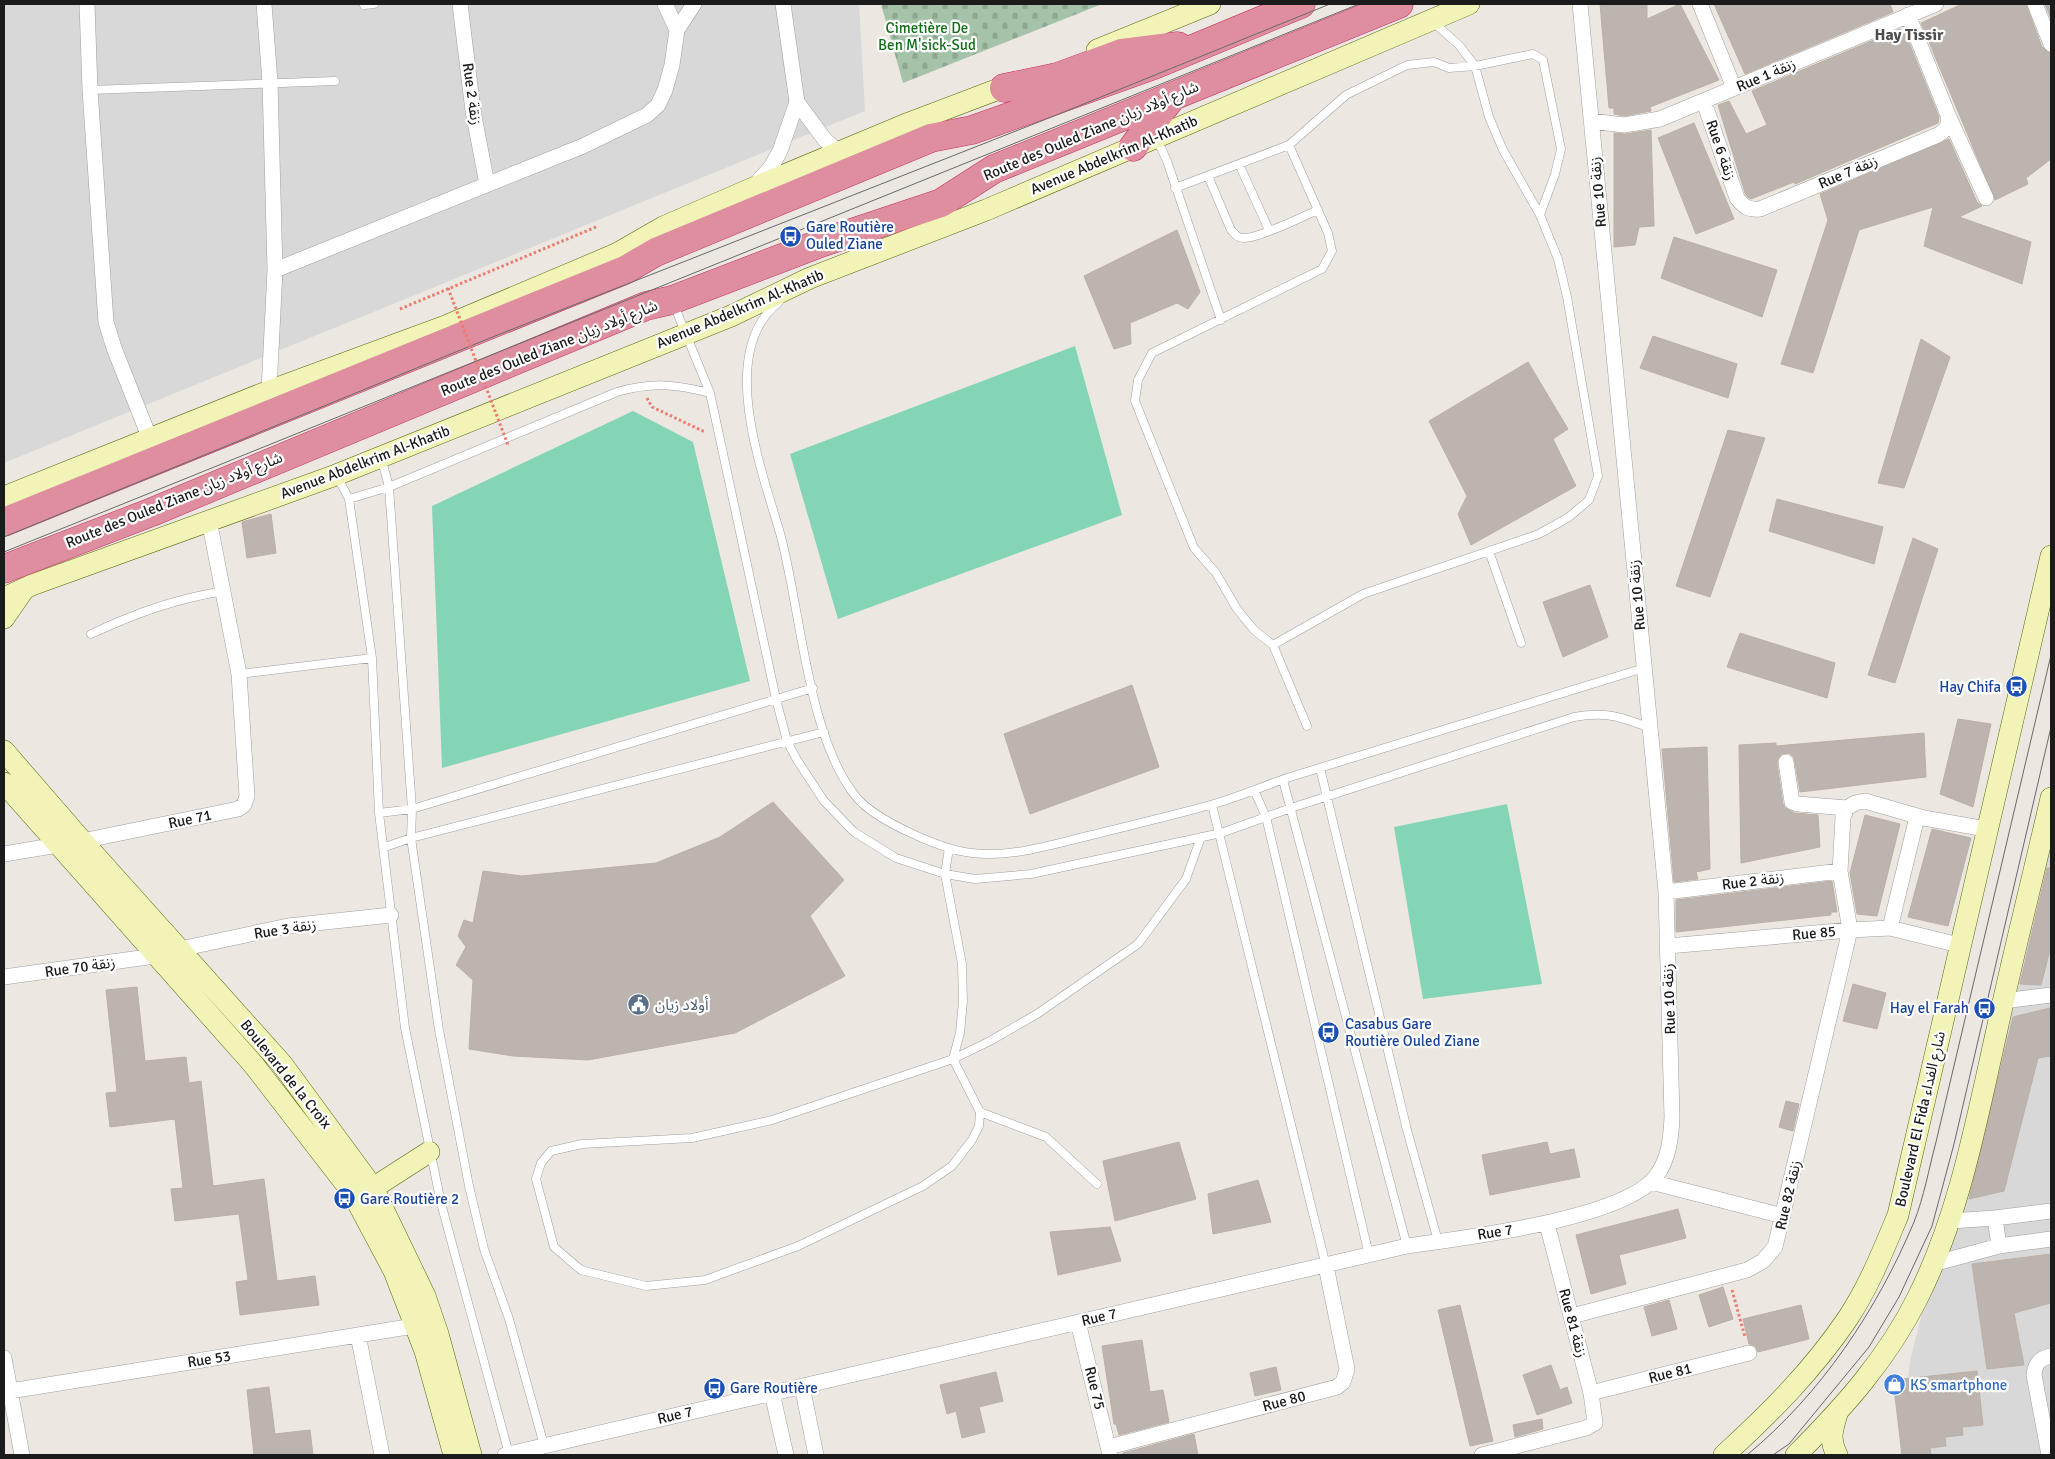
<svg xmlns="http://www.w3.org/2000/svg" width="2055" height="1459" viewBox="0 0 2055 1459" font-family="Signika,'Noto Sans Arabic',sans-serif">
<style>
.residential{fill:#d9d8d8}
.cemetery{fill:url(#cemetery-stones)}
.pitch{fill:#84d5b5}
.building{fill:#bcb4ae;stroke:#bcafa5}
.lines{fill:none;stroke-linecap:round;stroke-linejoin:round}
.lane-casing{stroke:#9f9f9f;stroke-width:9}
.street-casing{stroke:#9f9f9f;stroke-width:16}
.secondary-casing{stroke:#5e670d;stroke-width:22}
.highway-casing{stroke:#c63167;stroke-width:29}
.path{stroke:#ed7b70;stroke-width:3;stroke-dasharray:2.5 2.5;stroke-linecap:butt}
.lane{stroke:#fff;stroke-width:8}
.street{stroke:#fff;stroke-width:15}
.secondary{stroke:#f1f3b7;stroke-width:21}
.highway{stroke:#de8e9e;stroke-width:28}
.tram{stroke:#696969;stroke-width:1}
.path-bridge{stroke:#ed7b70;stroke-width:3;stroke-dasharray:2.5 2.5;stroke-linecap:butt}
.labels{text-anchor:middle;stroke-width:4.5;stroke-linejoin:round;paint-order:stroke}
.park-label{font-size:15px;fill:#146e1a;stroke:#fff}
.street-label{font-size:15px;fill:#1b1b1b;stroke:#fff}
.transit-label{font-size:15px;fill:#164399;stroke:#fff;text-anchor:start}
.service-label{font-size:15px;fill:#4e5e75;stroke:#fff;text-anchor:start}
.shop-label{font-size:15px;fill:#366cbe;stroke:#fff;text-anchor:start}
.neighbourhood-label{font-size:16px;font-weight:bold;fill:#4e4e4e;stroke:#fff}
</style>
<defs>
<pattern id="cemetery-stones" width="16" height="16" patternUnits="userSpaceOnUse" patternTransform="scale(1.25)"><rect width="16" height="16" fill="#a4c3a8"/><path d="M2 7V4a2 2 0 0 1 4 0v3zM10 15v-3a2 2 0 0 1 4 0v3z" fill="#8da790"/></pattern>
</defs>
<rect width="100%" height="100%" fill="#ece8e1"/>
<path class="residential" d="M4,4h855l6,107 -861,352z
M2051,802v653h-151l10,-94z"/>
<path class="cemetery" d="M881,4h221l-199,79z"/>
<path class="pitch" d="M1075,346l47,169 -284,104 -48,-165z
M633,411l60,31 57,239 -308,87 -10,-262z
M1507,804l35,180 -119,15 -29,-172z"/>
<path class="building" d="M1600,4h47v15l33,-15 39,76 -69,27 1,4 -27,5 -10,-2v-6h-5z
M1714,4h176l3,8 -148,62z
M1962,4h64l16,43 9,6v106l-25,19 2,6 -33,16 -74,-177z
M2045,4h6v15z
M1900,29l1,3 3,-2 35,87 -1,6 -143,61 -1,-2 -43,17 -3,-2 -3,-4 -27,-88 11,-4 17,33 21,-9 -15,-34z
M1694,123l40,96 -38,15 -38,-96z
M1651,130l3,96 -15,1 -4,18 -21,2v-114l11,1z
M1949,139l28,63 5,4 -23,11 72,25 -9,42 -98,-38 9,-39 -74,23 -46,143 -32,-9 47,-144 -8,-26z
M1177,230l23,62 -12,17 -11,-6 -47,20 1,21 -17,5 -30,-73z
M1674,237l103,33 -15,47 -101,-39z
M1653,336l84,28 -9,34 -88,-30z
M1921,339l29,18 -46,131 -26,-5z
M1528,362l40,67 -15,10 23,47 -105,59 -13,-31 9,-18 -38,-75z
M1728,430l37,8 -55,159 -34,-11z
M1777,499l106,28 -9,37 -105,-33z
M271,514l5,39 -29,5 -5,-36z
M1913,538l25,11 -43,134 -27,-8z
M1590,585l18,52 -45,20 -20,-55z
M1740,633l95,30 -8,35 -100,-31z
M1132,685l27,82 -129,47 -26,-80z
M1958,719l33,5 -18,83 -33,-13z
M1924,733l2,44 -126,15 -6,-35 -5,-4 -8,1 -4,9 6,41 2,4 10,5 23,2 2,32 -79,16 -2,-118 37,-2v3z
M1707,747l3,122 -14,3 2,7 -24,3 -12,-133z
M773,802l71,78 -34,36 35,60 -110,57 -147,27 -75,-4 -44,-7 4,-69 -17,-15 10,-18 -8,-11 6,-16 9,3 10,-52 39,5 134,-13 64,-26z
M1865,815l35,9 -23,92 -20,-2 -7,-41z
M1932,829l39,9 -23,88 -40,-9z
M2047,868h4v78l-10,39 -21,-1z
M1832,881l5,31h-6v3l-155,17v-32z
M1853,984l33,9 -9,36 -34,-8z
M137,987l8,74 41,-4 3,26 12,-2 12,105 51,-7 13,102 38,-5 4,29 -79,10 -4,-33 12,-2 -9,-66 -64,7 -4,-32 12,-1 -8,-69 -65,8 -4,-34 11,-1 -11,-102z
M2050,1008l1,48 -13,2 -34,133 -35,8 44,-182z
M1786,1101l13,3 -6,27 -14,-4z
M1179,1142l17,57 -81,22 -12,-60z
M1547,1142l3,12 24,-5 6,28 -90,18 -8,-40z
M1258,1180l13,42 -58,12 -5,-40z
M1678,1209l8,29 -67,17 7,29 -35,10 -15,-59z
M1110,1227l11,34 -63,14 -8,-43z
M2051,1254v49l-37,10 10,52 -37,4 -15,-105z
M1723,1287l10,32 -24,8 -10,-32z
M1669,1300l8,29 -25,7 -8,-29z
M1460,1305l33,136 -23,5 -32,-136z
M1801,1305l8,34 -51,13 -3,-6 -6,-2 -6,-25z
M1142,1340l8,52 13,-2 6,32 -50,13 -3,-11h-2l-12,-78z
M1551,1365l9,25 7,-3 5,16 -35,12 -14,-40z
M1276,1367l5,23 -26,6 -5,-23z
M1977,1371l6,54 -21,2 1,8 -18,2 1,9 -16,2 1,7h-29l-9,-75z
M996,1372l7,29 -24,6 6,25 -23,6 -6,-27 -9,3 -7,-29z
M269,1387l6,47 35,-4 3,25h-59l-7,-65z
M1542,1419l1,10 -28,8 -2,-12z
M1194,1434l4,21h-75v-2z"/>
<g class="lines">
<defs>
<path id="lane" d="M364,5l10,-1
M90,90l245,-9
M1157,139l10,22 54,159
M1289,145l39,88 4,18 -10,18 -170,84 -14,27 -3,21 59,147 22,25 21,36 17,21 19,15 34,81
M1239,164l30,66
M1208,176l23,54c4,4 6,8 13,8 16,0 57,-21 74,-28
M1175,188l114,-43 57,-50 61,-30 27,-3 15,6 26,-2 58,-12 10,6 18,89 -6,25 -15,41
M779,302c-63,49 -17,169 1,231 21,76 27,205 77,265 20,23 85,52 115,55 40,5 81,-9 120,-18 39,-10 79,-19 118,-30 26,-7 51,-18 77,-27 119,-37 238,-73 357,-110
M674,305l36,88 66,306 11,42 10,19 27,41 30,31 42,26 49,16 30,5 56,-5 190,-41 70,-25 283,-91c32,-6 47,0 76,11
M381,457l8,30 23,322 -1,29 28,192 30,156 15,63 25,70 35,126
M337,476l12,23 23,159 7,155 26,215 36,175 68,251
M349,499l40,-12 228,-95c35,-10 58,-8 93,1
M1489,551l32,92
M91,634c45,-21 84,-35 133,-43
M1273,645l90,-51 176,-60 30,-17 20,-17 9,-24 -31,-179 -9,-38 -18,-44 -37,-65 -14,-33 -14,-51 -16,-21 -26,-23
M239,674l133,-16
M1320,768l87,362 31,111
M1283,780l124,466
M1254,790l12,27 103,438
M1212,805l114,461
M379,813l33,-4 401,-121
M385,847l26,-9 413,-106
M949,848l-4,26 17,90 1,37 -3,32 -7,26 27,53 -1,14 -7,14 -20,26 -29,20 -125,60 -93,34 -59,6 -65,-16 -27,-23 -18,-68 5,-16 10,-12 31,-7 110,-6 80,-18 181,-61 37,-18 47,-27 101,-70 48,-65 15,-42
M980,1112l66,25 51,47"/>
<path id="street" d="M87,4l3,86 16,232 8,26 36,91
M264,4l6,78 5,188 -6,121
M460,4l13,107 14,73
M665,4l12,26
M1700,4l34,84
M2035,4l16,40
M1908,15l40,100 38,83
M797,102l28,38 14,12
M1704,102l33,96c7,9 11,12 23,11l178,-74c9,-6 11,-9 10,-20
M1591,121l33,4 36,-6 276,-115
M755,185l16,-18 9,-16 17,-49 -14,-98
M275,270l308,-124 64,-31 11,-10 7,-15 7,-25 5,-35 17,-26
M1786,762l6,40 6,2 49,4 8,-5 10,-2 59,17 62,11
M4,854l78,-13 156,-32 6,-4 3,-9 -8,-122 -30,-154
M1666,892l174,-21
M1890,928l27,-111
M1668,946l182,-16 40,-2 69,17
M180,949l108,-23 103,-11
M4,977l151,-21
M2003,1001l48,-6
M1651,1182l132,34
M1995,1218l4,28
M1950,1221l45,-3 56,-7
M1933,1264l66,-18 52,-7
M1572,1316l175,-46 16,-9 12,-14 75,-317 -10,-59 3,-54 4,-9
M1078,1322l32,133
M358,1335l24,120
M4,1358l18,97
M802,1386l14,69
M4,1392l410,-66
M772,1393l14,62
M1591,1393l158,-40
M1109,1447l228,-60 6,-5 4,-13 -21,-103
M505,1455l902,-209c55,-8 219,-27 250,-71 12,-17 14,-37 15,-58l-6,-225 -86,-888
M1482,1455l104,-27 9,-5 -4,-30 -44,-169
M2049,1455l-15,-80c1,-12 6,-17 17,-19"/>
<path id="secondary" d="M1097,50l113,-46
M4,497l265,-106 179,-66 168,-71 47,-27 90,-39 156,-65 108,-41
M4,598l28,-13 304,-110 395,-159 79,-38 176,-68 483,-206
M4,618l20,-29
M4,751l78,90 200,223 91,124 52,108 13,38 33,121
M4,783l249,281 99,128 42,79 31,80 29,104
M373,1188l56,-36
M1724,1455c46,-42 89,-85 124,-137 21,-32 35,-67 50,-103l153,-659
M1796,1455c47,-47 92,-97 122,-158 41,-82 58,-174 78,-263 17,-79 37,-157 55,-236
M1837,1455c-8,-16 -5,-25 0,-41"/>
<path id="highway" d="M1004,88l53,-11 65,-24 56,-7
M1133,147l39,-50
M4,522l621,-252 31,-18 275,-114 41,-8 182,-65 147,-61
M4,569l148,-57 494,-206 26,-6 149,-57 120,-40 53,-34 405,-165"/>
</defs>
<use href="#lane" class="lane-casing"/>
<use href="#street" class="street-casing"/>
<use href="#secondary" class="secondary-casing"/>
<use href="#highway" class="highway-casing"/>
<path class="path" d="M400,309l196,-82
M647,398l5,9 53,25
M1732,1290l13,47"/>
<use href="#lane" class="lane"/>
<use href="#street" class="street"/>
<use href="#secondary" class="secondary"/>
<use href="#highway" class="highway"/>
<path class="tram" d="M4,537l486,-199 564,-222 276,-112
M4,552l1355,-548
M1747,1455c74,-61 130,-145 167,-233 10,-25 15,-54 22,-80l115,-487
M1773,1455l16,-11 80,-97 30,-50 33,-71 22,-82 97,-417"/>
<path class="path-bridge" d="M448,288l60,157"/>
</g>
<defs>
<symbol id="bus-disc" viewBox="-11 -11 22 22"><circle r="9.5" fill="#1a4fb4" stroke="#fff"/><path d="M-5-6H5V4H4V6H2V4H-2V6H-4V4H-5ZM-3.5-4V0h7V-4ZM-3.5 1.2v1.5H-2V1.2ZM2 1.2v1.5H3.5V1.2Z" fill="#fff"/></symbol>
<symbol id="civic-disc" viewBox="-11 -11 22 22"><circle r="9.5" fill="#5c6f8a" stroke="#fff"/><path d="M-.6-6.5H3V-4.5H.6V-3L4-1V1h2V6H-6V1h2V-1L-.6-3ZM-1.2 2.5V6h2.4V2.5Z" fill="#fff"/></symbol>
<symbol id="shop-disc" viewBox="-11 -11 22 22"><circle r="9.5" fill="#3f7fe0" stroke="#fff"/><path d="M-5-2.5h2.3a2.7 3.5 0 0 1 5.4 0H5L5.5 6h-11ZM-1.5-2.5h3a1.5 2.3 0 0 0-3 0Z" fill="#fff"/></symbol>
</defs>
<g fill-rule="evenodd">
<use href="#bus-disc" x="778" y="224" width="25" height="25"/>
<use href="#bus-disc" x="2004" y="674" width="25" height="25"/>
<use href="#civic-disc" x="626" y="992" width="25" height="25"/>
<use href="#bus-disc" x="1972" y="996" width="25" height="25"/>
<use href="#bus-disc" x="1316" y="1020" width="25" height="25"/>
<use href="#bus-disc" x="332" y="1186" width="25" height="25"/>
<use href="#shop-disc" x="1882" y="1372" width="25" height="25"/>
<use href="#bus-disc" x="702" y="1376" width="25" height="25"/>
</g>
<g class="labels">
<g class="park-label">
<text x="927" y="33">Cimetière De<tspan x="927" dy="17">Ben M'sick-Sud</tspan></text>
</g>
<g class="street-label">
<text transform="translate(1766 75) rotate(-23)" y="5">Rue 1 زنقة</text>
<text transform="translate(472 94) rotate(82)" y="5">Rue 2 زنقة</text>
<text transform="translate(1091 131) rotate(-23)" y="5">Route des Ouled Ziane شارع أولاد زيان</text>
<text transform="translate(1721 150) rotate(71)" y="5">Rue 6 زنقة</text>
<text transform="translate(1114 155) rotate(-23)" y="5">Avenue Abdelkrim Al-Khatib</text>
<text transform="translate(1848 172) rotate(-23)" y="5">Rue 7 زنقة</text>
<text transform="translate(1598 192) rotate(-95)" y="5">Rue 10 زنقة</text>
<text transform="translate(740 309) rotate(-23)" y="5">Avenue Abdelkrim Al-Khatib</text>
<text transform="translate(549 348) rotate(-22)" y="5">Route des Ouled Ziane شارع أولاد زيان</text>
<text transform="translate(365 462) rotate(-21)" y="5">Avenue Abdelkrim Al-Khatib</text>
<text transform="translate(174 500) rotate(-22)" y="5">Route des Ouled Ziane شارع أولاد زيان</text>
<text transform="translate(1637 595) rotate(-95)" y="5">Rue 10 زنقة</text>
<text transform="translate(190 819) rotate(-12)" y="5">Rue 71</text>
<text transform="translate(1753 881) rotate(-7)" y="5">Rue 2 زنقة</text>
<text transform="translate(285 929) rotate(-9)" y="5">Rue 3 زنقة</text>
<text transform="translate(1814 933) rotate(-5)" y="5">Rue 85</text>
<text transform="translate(80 967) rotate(-8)" y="5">Rue 70 زنقة</text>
<text transform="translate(1669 999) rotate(-92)" y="5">Rue 10 زنقة</text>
<text transform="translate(286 1074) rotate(51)" y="5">Boulevard de la Croix</text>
<text transform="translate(1920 1119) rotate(-77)" y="5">Boulevard El Fida شارع الفداء</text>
<text transform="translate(1788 1195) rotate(-77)" y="5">Rue 82 زنقة</text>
<text transform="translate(1495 1232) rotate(-9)" y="5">Rue 7</text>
<text transform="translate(1099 1317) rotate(-13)" y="5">Rue 7</text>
<text transform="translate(1573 1323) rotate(75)" y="5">Rue 81 زنقة</text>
<text transform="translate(209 1359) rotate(-9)" y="5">Rue 53</text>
<text transform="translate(1670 1373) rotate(-14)" y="5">Rue 81</text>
<text transform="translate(1095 1388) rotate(76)" y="5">Rue 75</text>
<text transform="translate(1284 1401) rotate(-15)" y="5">Rue 80</text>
<text transform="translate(675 1415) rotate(-13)" y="5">Rue 7</text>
</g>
<g class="transit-label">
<text x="806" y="232">Gare Routière<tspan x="806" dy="17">Ouled Ziane</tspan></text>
<text x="2001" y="692" text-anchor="end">Hay Chifa</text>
<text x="1969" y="1013" text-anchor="end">Hay el Farah</text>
<text x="1345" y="1029">Casabus Gare<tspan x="1345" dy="17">Routière Ouled Ziane</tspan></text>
<text x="360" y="1204">Gare Routière 2</text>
<text x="730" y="1393">Gare Routière</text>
</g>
<g class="service-label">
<text x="655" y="1010">أولاد زيان</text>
</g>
<g class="shop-label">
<text x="1910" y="1390">KS smartphone</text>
</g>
<g class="neighbourhood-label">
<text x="1909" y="40">Hay Tissir</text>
</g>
</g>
<rect width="2055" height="1459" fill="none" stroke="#1b1b1b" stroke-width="10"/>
</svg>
